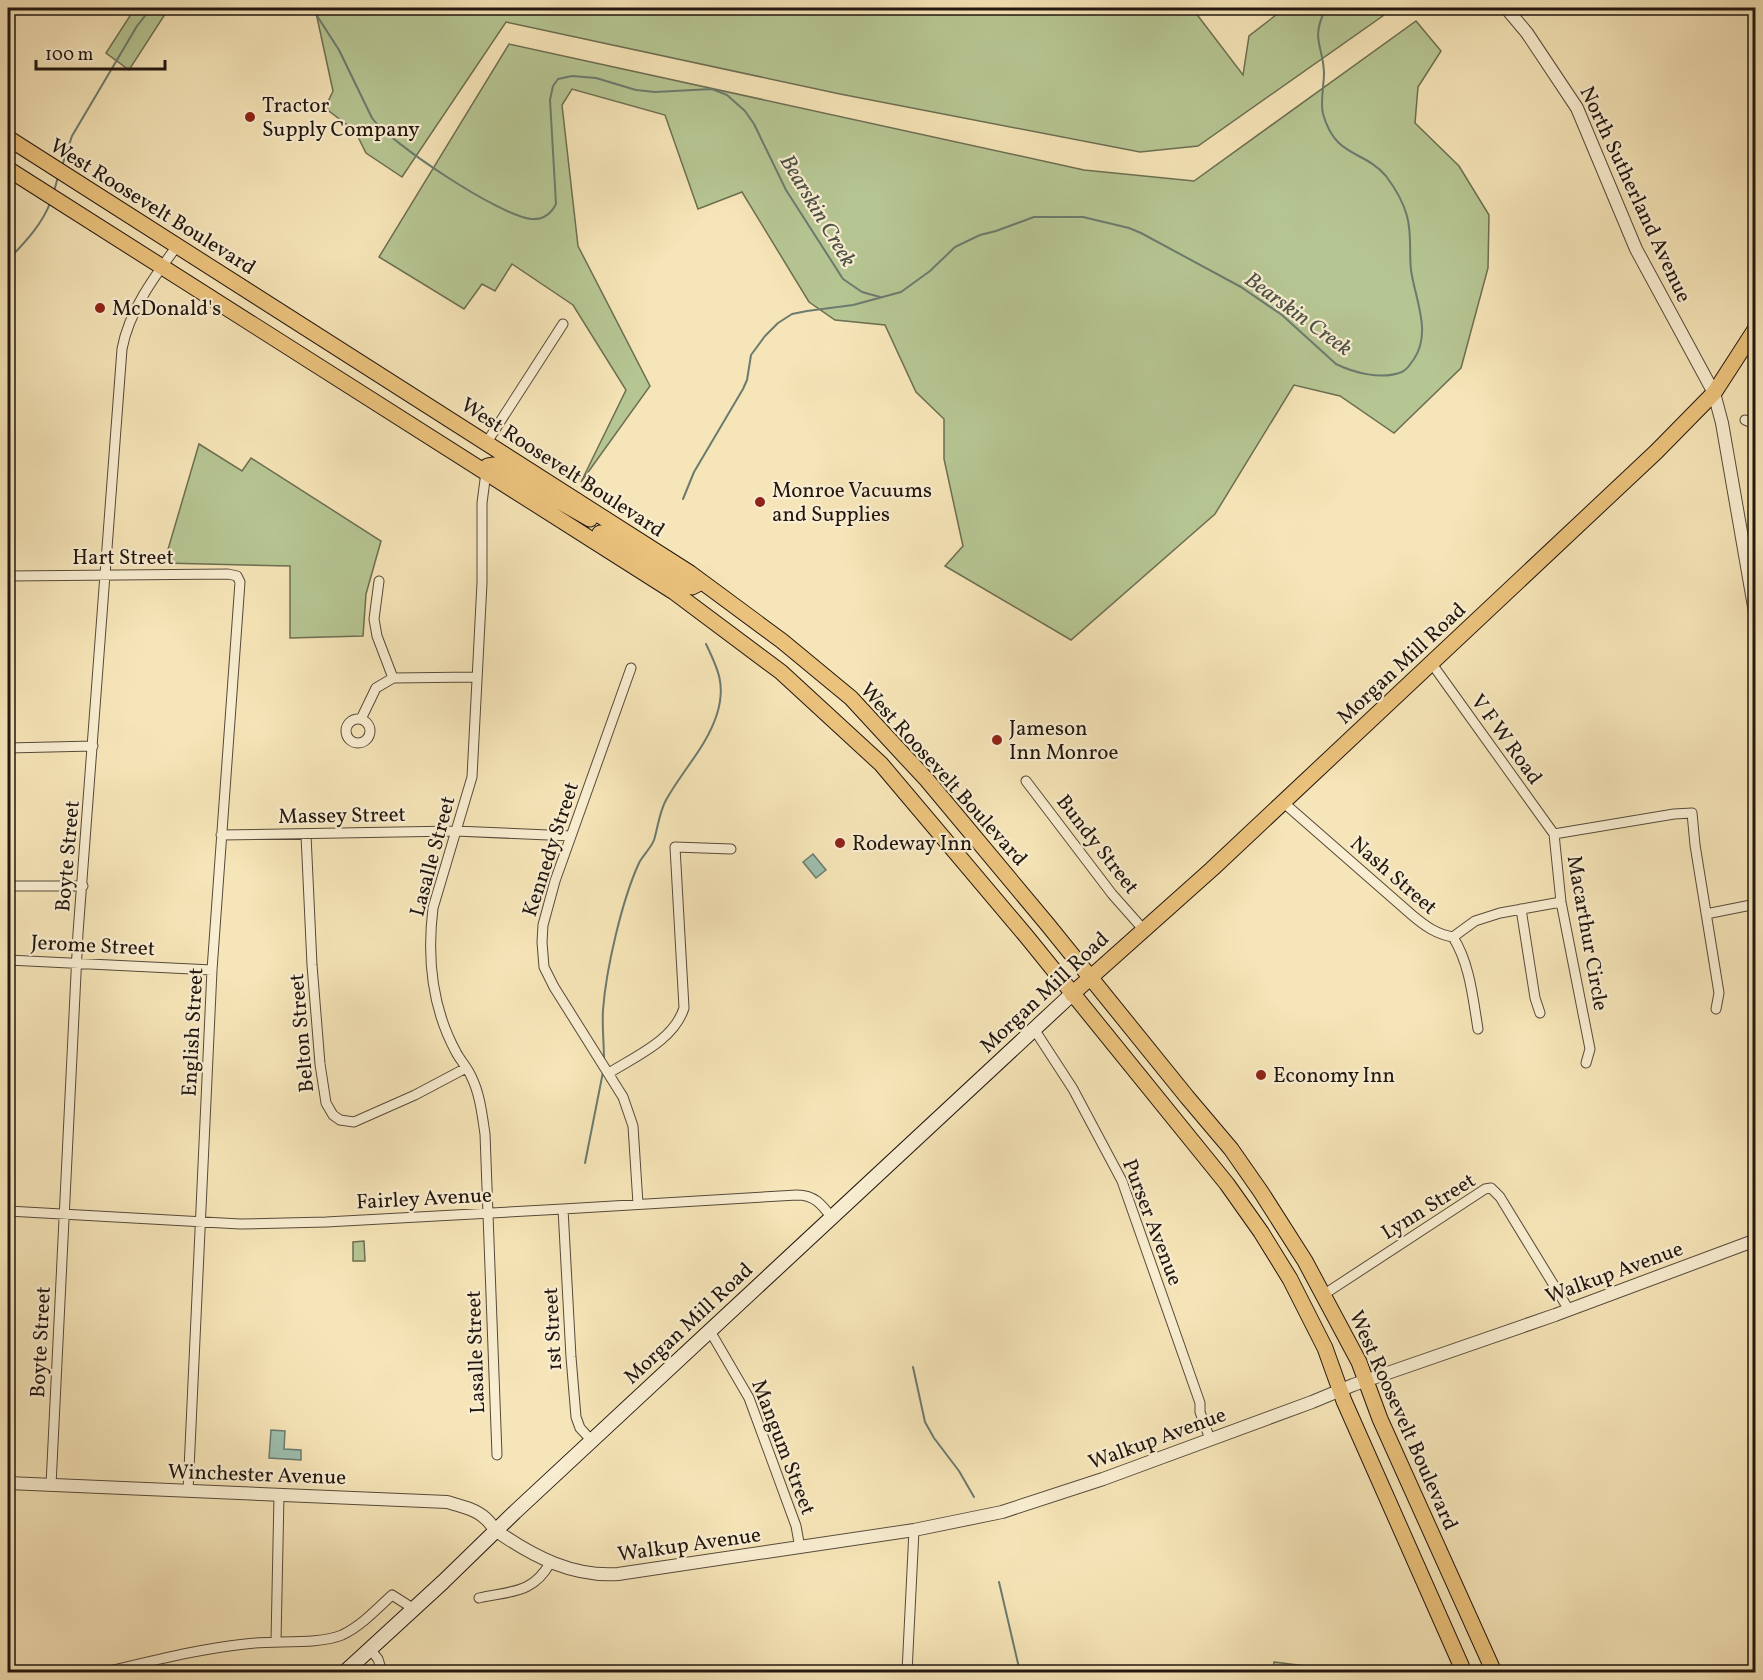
<svg xmlns="http://www.w3.org/2000/svg" width="1763" height="1680" viewBox="0 0 1763 1680" font-family="Vollkorn,serif">
<style>
.green{fill:#b6c693;stroke:#6c6e52;stroke-width:1.5}
.water{fill:#9dbfae;stroke:#6b7b6f;stroke-width:1.5}
.lines{fill:none;stroke-linecap:round;stroke-linejoin:round}
.stream{stroke:#6b7b6f;stroke-width:2}
.minor-casing{stroke:#564a3a;stroke-width:11}
.tertiary-casing{stroke:#564a3a;stroke-width:14}
.secondary-casing{stroke:#211610;stroke-width:16}
.primary-casing{stroke:#211610;stroke-width:17}
.trunk-casing{stroke:#211610;stroke-width:17}
.minor{stroke:#f9eed1;stroke-width:9}
.tertiary{stroke:#f9eed1;stroke-width:12}
.secondary{stroke:#f9eed1;stroke-width:14}
.primary{stroke:#ebc27c;stroke-width:15}
.trunk{stroke:#ebc27c;stroke-width:15}
.poi-dot{fill:#8f2418;stroke:#f9eed1;stroke-width:2}
.labels{text-anchor:middle;stroke-width:4.5;stroke-linejoin:round;paint-order:stroke}
.poi-label{font-size:21px;fill:#211610;stroke:#f9eed1;text-anchor:start}
.street-label{font-size:21px;fill:#211610;stroke:#f9eed1}
.water-label{font-size:22px;font-style:italic;fill:#4c5147;stroke:#f9eed1}
</style>
<rect width="100%" height="100%" fill="#f6e5b8"/>
<filter id="stains"><feTurbulence type="fractalNoise" baseFrequency=".00333" numOctaves="4"/><feColorMatrix values="0 0 0 0 .2 0 0 0 0 .09 0 0 0 0 .02 0 0 0 .5 -.17"/></filter>
<radialGradient id="worn" r=".72"><stop offset=".6" stop-color="#630" stop-opacity="0"/><stop offset="1" stop-color="#630" stop-opacity=".3"/></radialGradient>
<path class="green" d="M135,8h34l-40,62 -23,-17z
M315,8h877l51,67 6,-39 36,-28h109l-196,138 -58,6 -300,-58 -334,-72 -104,155 -36,-24 -11,-22 -30,-23 8,-17z
M1416,21l25,30 -23,36 -3,36 44,43 30,49 -1,53 -27,100 -67,65 -54,-37 -46,-11 -79,129 -144,126 -126,-74 18,-20 -19,-87v-40l-28,-27 -31,-67 -50,-5 -26,-18 -67,-110 -44,17 -33,-94 -93,-26 -10,16 16,141 72,140 -69,96 45,-92 -53,-85 -61,-41 -17,27 -13,-7 -18,25 -85,-52 130,-213 575,126 110,11z
M199,444l43,27 9,-13 130,83 -15,53 -3,42 -73,2v-72l-126,-3z
M364,1241l1,20h-12v-19z
M1274,1662l80,10h-81z"/>
<path class="water" d="M813,854l13,16 -10,8 -13,-16z
M271,1430l14,1 -1,18 17,1v10l-32,-2z"/>
<g class="lines">
<path class="stream" d="M312,8l27,42 33,68c18,25 128,98 159,101 12,1 20,-5 25,-15l-6,-104 3,-14 5,-7 14,-3 24,2 40,12 19,2 57,-3 15,6 18,16 9,13 32,66 57,89 19,13 18,5
M62,166l10,-30 65,-110 14,-18
M54,191l4,-14
M8,260c15,-16 34,-35 42,-57
M683,499l11,-27 49,-83 4,-9 4,-25 14,-19 13,-13 14,-9 15,-3 46,-6 48,-13 29,-21 25,-24 25,-12 16,-4 38,-14h49l46,11 12,5 100,54 41,28 54,49c18,9 46,16 66,8 6,-3 8,-8 12,-13 18,-27 1,-60 -3,-89 -2,-18 1,-36 -4,-54 -4,-15 -12,-28 -21,-40 -23,-27 -50,-17 -63,-62 -3,-12 1,-28 1,-41 -1,-29 -14,-33 2,-65
M604,1060c0,-16 -2,-34 -1,-50 3,-41 19,-110 36,-147 4,-8 12,-15 15,-23 4,-13 5,-27 12,-40 16,-29 41,-54 51,-86 9,-29 1,-45 -11,-70
M585,1163l18,-91
M913,1367l12,55 9,16 25,33 15,26
M999,1582l21,90"/>
<defs>
<path id="minor" d="M1745,420l11,5
M487,442l76,-118
M486,472l-4,31v80l-10,194 -39,131c-6,49 -1,100 23,144 4,8 11,15 15,24 9,18 11,38 14,58l12,321
M8,576l220,-2 9,2 3,6 -28,388 -24,521
M379,581l-5,38 3,17 16,42
M1432,664l122,170 7,68 29,147 -4,14
M631,668l-76,213 -12,44 -1,17 2,25 10,20 69,110 10,29 5,78
M346 731a12 12 0 1 1 24 0a12 12 0 1 1-24 0Z
M361,719l15,-31 17,-10 83,-1
M8,748l85,-2
M1026,781l86,113 31,35
M1284,803l128,112c13,11 24,19 41,22l22,-16 25,-8 61,-11
M1554,834l120,-20 18,-1 3,32 24,148 -3,16
M221,835l234,-4 116,5
M306,835l6,130 8,99 6,39 7,12 7,5 14,2 61,-27 51,-27
M8,886h75
M1521,909l14,89 5,15
M1706,914l50,-10
M1453,937c17,27 20,62 25,92
M8,960l204,10
M1034,1029l39,60 49,92 78,222v9l10,27
M609,1073c27,-17 65,-33 75,-65l-9,-161 56,2
M563,1209l8,148 5,60 4,11 12,13
M8,1211l232,13 86,-2 237,-13 234,-14c18,0 25,10 35,23
M1323,1295l162,-106 6,-1 9,9 69,113
M710,1331l39,67 47,128 4,22
M51,1485l27,-552 44,-584c7,-38 32,-72 55,-103
M479,1598c31,-7 54,-4 71,-35
M276,1641l3,-146
M370,1649l8,10 4,13
M106,1672c46,-11 92,-23 139,-28 28,-4 73,1 97,-9 19,-9 35,-26 50,-40l22,14
M907,1672l7,-142"/>
<path id="tertiary" d="M1506,8l21,25 50,75 59,141 78,144 8,30 34,195
M8,1483l439,19c14,4 28,7 38,16 5,4 8,10 13,14 36,25 75,45 120,42l296,-44 88,-18 101,-33 209,-77 41,-17 202,-70 201,-75"/>
<path id="secondary" d="M345,1672l98,-90 72,-70 557,-518"/>
<path id="primary" d="M1072,994l140,-125 444,-417 58,-59 42,-65"/>
<path id="trunk" d="M8,138l682,435 92,68 69,57 48,52 28,30 121,145 139,172 44,52 30,43 44,69 54,101 21,57 114,253
M8,169l666,423 107,80 100,92 146,173 200,247 34,48 29,47 35,69 19,53 120,271
M486,472l2,-6 6,-1 5,2 91,52
M600,533l87,53 5,1 10,-5"/>
</defs>
<use href="#minor" class="minor-casing"/>
<use href="#tertiary" class="tertiary-casing"/>
<use href="#secondary" class="secondary-casing"/>
<use href="#primary" class="primary-casing"/>
<use href="#trunk" class="trunk-casing"/>
<use href="#minor" class="minor"/>
<use href="#tertiary" class="tertiary"/>
<use href="#secondary" class="secondary"/>
<use href="#primary" class="primary"/>
<use href="#trunk" class="trunk"/>
</g>
<g class="poi-dot">
<circle cx="250" cy="117" r="6"/>
<circle cx="100" cy="308" r="6"/>
<circle cx="760" cy="502" r="6"/>
<circle cx="997" cy="740" r="6"/>
<circle cx="840" cy="843" r="6"/>
<circle cx="1261" cy="1075" r="6"/>
</g>
<g class="labels">
<g class="poi-label">
<text x="262" y="112">Tractor<tspan x="262" dy="24">Supply Company</tspan></text>
<text x="112" y="315">McDonald's</text>
<text x="772" y="497">Monroe Vacuums<tspan x="772" dy="24">and Supplies</tspan></text>
<text x="1009" y="735">Jameson<tspan x="1009" dy="24">Inn Monroe</tspan></text>
<text x="852" y="850">Rodeway Inn</text>
<text x="1273" y="1082">Economy Inn</text>
</g>
<g class="street-label">
<text transform="translate(1636 194) rotate(65)" y="7">North Sutherland Avenue</text>
<text transform="translate(153 206) rotate(32)" y="7">West Roosevelt Boulevard</text>
<text transform="translate(563 467) rotate(33)" y="7">West Roosevelt Boulevard</text>
<text x="123" y="564">Hart Street</text>
<text transform="translate(1401 663) rotate(-43)" y="7">Morgan Mill Road</text>
<text transform="translate(1507 739) rotate(54)" y="7">V F W Road</text>
<text transform="translate(944 774) rotate(48)" y="7">West Roosevelt Boulevard</text>
<text transform="translate(342 815) rotate(-1)" y="7">Massey Street</text>
<text transform="translate(1098 844) rotate(52)" y="7">Bundy Street</text>
<text transform="translate(550 849) rotate(-72)" y="7">Kennedy Street</text>
<text transform="translate(67 856) rotate(-85)" y="7">Boyte Street</text>
<text transform="translate(432 856) rotate(-75)" y="7">Lasalle Street</text>
<text transform="translate(1394 875) rotate(41)" y="7">Nash Street</text>
<text transform="translate(1588 933) rotate(80)" y="7">Macarthur Circle</text>
<text transform="translate(93 945) rotate(3)" y="7">Jerome Street</text>
<text transform="translate(1044 992) rotate(-43)" y="7">Morgan Mill Road</text>
<text transform="translate(192 1032) rotate(-87)" y="7">English Street</text>
<text transform="translate(301 1033) rotate(-95)" y="7">Belton Street</text>
<text transform="translate(424 1198) rotate(-3)" y="7">Fairley Avenue</text>
<text transform="translate(1428 1206) rotate(-32)" y="7">Lynn Street</text>
<text transform="translate(1153 1222) rotate(69)" y="7">Purser Avenue</text>
<text transform="translate(1614 1272) rotate(-20)" y="7">Walkup Avenue</text>
<text transform="translate(688 1323) rotate(-43)" y="7">Morgan Mill Road</text>
<text transform="translate(552 1329) rotate(-93)" y="7">1st Street</text>
<text transform="translate(40 1342) rotate(-87)" y="7">Boyte Street</text>
<text transform="translate(475 1352) rotate(-92)" y="7">Lasalle Street</text>
<text transform="translate(1404 1420) rotate(66)" y="7">West Roosevelt Boulevard</text>
<text transform="translate(1157 1438) rotate(-20)" y="7">Walkup Avenue</text>
<text transform="translate(784 1447) rotate(69)" y="7">Mangum Street</text>
<text transform="translate(257 1474) rotate(2)" y="7">Winchester Avenue</text>
<text transform="translate(689 1544) rotate(-8)" y="7">Walkup Avenue</text>
</g>
<g class="water-label">
<text transform="translate(819 210) rotate(59)" y="8">Bearskin Creek</text>
<text transform="translate(1299 313) rotate(36)" y="8">Bearskin Creek</text>
</g>
</g>
<rect width="1763" height="1680" fill="none" stroke="#f6e5b8" stroke-width="30"/>
<rect x="9" y="9" width="1745" height="1662" fill="none" stroke="#211610" stroke-width="3"/>
<rect x="15" y="15" width="1733" height="1650" fill="none" stroke="#211610" stroke-width="1.5"/>
<path d="M36 60v9h129v-9" fill="none" stroke="#211610" stroke-width="3"/>
<text x="45" y="60" font-size="18" fill="#211610" stroke="#f9eed1" stroke-width="4.5" paint-order="stroke">100 m</text>
<rect width="100%" height="100%" filter="url(#stains)"/>
<rect width="100%" height="100%" fill="url(#worn)"/>
</svg>
